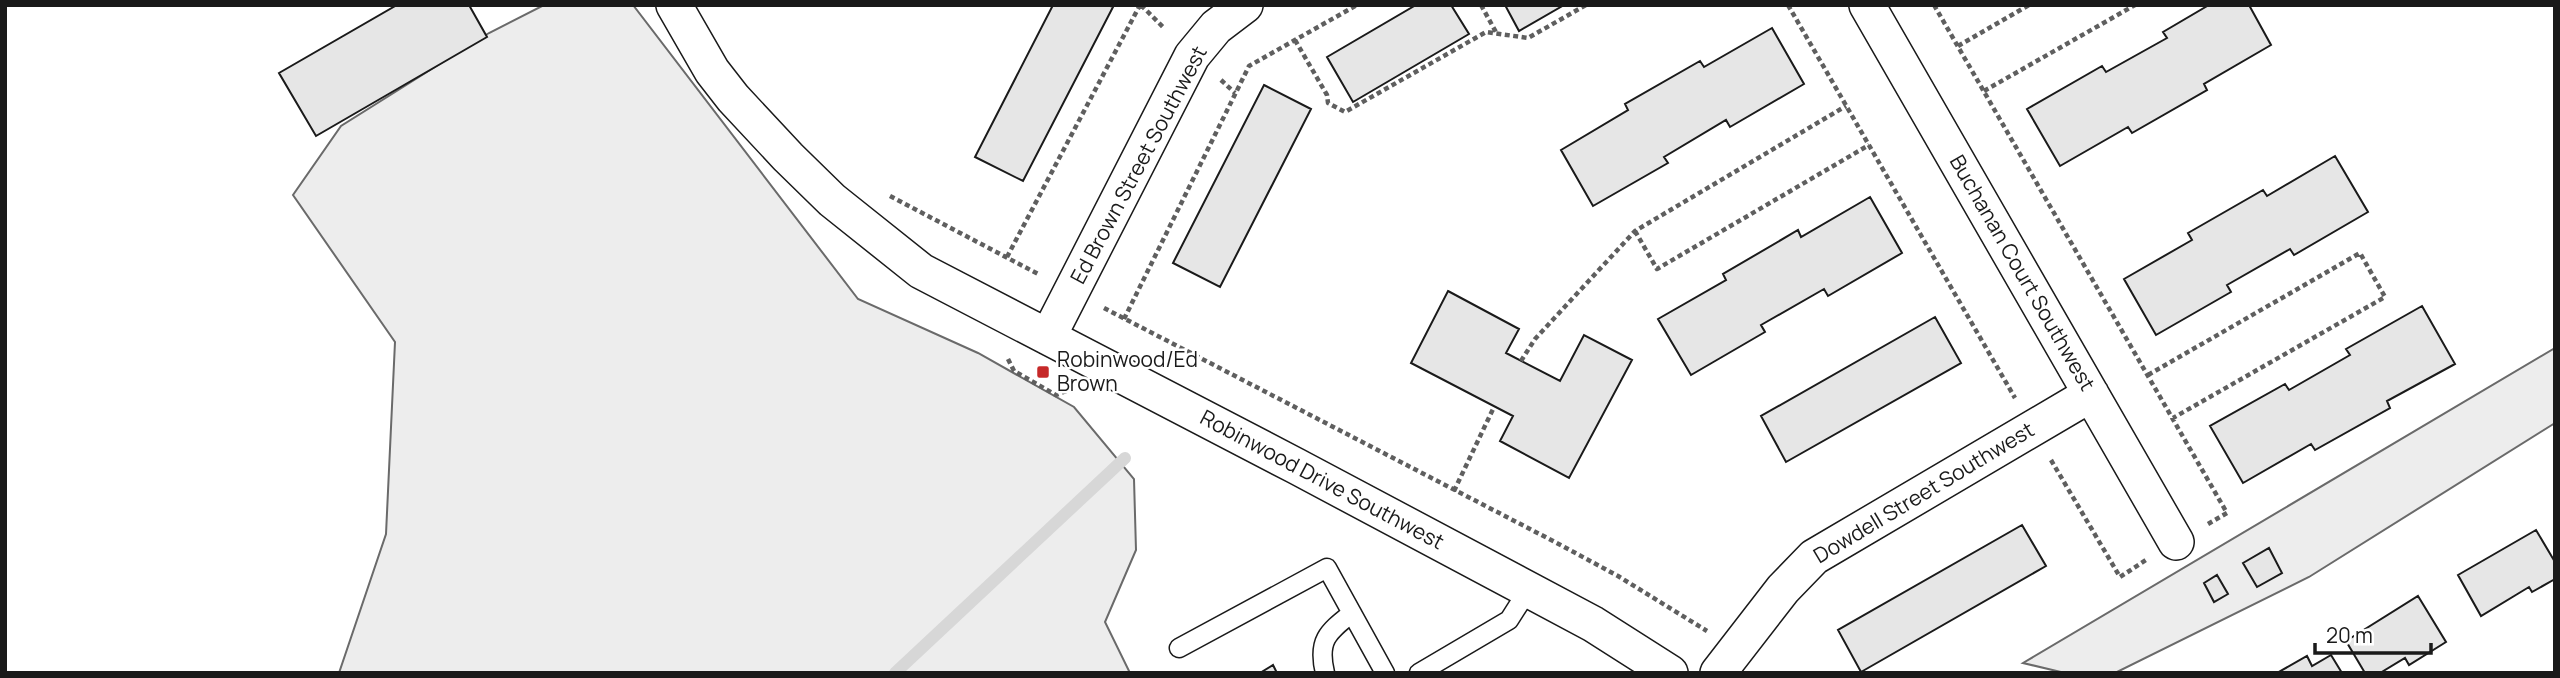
<svg xmlns="http://www.w3.org/2000/svg" width="2560" height="678" viewBox="0 0 2560 678" font-family="Manrope,sans-serif">
<style>
.built{fill:#ededed;stroke:#6a6a6a;stroke-width:2}
.lines{fill:none;stroke-linecap:round;stroke-linejoin:round}
.stream{stroke:#d7d7d7;stroke-width:12}
.building{fill:#e6e6e6;stroke:#1a1a1a;stroke-width:2}
.lane-casing{stroke:#1a1a1a;stroke-width:21}
.street-casing{stroke:#1a1a1a;stroke-width:38}
.path{stroke:#5f5f5f;stroke-width:4.5;stroke-dasharray:5 3.5;stroke-linecap:butt}
.lane{stroke:#fff;stroke-width:18}
.street{stroke:#fff;stroke-width:35}
.poi-dot{fill:#c62828;stroke:#fff;stroke-width:2.5}
.labels{text-anchor:middle;stroke-width:5;stroke-linejoin:round;paint-order:stroke}
.street-label{font-size:21px;fill:#1a1a1a;stroke:#fff}
.poi-label{font-size:21px;fill:#1a1a1a;stroke:#fff;text-anchor:start}
</style>
<rect width="100%" height="100%" fill="#fff"/>
<path class="built" d="M544,5h89l225,294 120,54 96,54 60,72 2,71 -31,72 25,51h-791l47,-139 9,-192 -102,-147 48,-69 148,-93z
M2555,348v75l-246,154 -194,96h-50l-42,-10z"/>
<g class="lines">
<path class="stream" d="M895,673l230,-215"/>
</g>
<path class="building" d="M397,5h72l18,32 -171,99 -37,-63z
M1053,5h55l5,2 -90,174 -48,-24z
M1416,5h35l18,29 -116,68 -26,-45z
M1505,5h59l-45,26z
M2209,5h40l22,40 -67,39 3,6 -75,43 -4,-6 -68,39 -33,-57 75,-43 4,6 61,-34 -4,-6z
M1772,28l32,56 -74,43 -4,-7 -62,37 4,6 -75,43 -32,-56 67,-40 -3,-6 75,-43 4,6z
M1264,85l47,24 -91,178 -47,-24z
M2335,156l33,56 -74,43 -4,-6 -63,36 4,7 -75,43 -32,-56 68,-39 -4,-7 75,-43 4,6z
M1870,197l32,56 -74,43 -4,-7 -63,36 4,7 -74,43 -33,-56 68,-39 -3,-6 75,-44 3,7z
M1448,291l71,38 -13,24 54,28 24,-46 48,25 -63,118 -69,-37 13,-25 -102,-53z
M2422,306l33,58 -68,37 3,7 -75,42 -4,-6 -68,39 -33,-57 75,-42 4,6 61,-35 -4,-6z
M1935,317l26,46 -175,99 -25,-46z
M2022,525l24,41 -185,106 -23,-42z
M2536,530l19,32v17l-23,13 -3,-5 -48,29 -23,-41z
M2269,548l13,25 -25,14 -14,-24z
M2217,575l11,19 -14,8 -10,-19z
M2418,596l28,46 -37,23 -4,-7 -25,15h-15l-19,-32z
M2331,655l11,18h-65l30,-17 5,10z
M1273,665l4,8h-17z"/>
<g class="lines">
<defs>
<path id="lane" d="M1179,648l148,-80 58,105
M1325,673c-8,-33 3,-41 27,-60
M1419,673l90,-53 19,-30"/>
<path id="street" d="M674,5l38,66 21,27 55,59 44,43 89,71 375,195 297,158 77,49
M1867,5l309,537
M1048,337l144,-281 24,-29 29,-22
M1718,673l65,-84 31,-32 277,-163"/>
</defs>
<use href="#lane" class="lane-casing"/>
<use href="#street" class="street-casing"/>
<path class="path" d="M1141,5l24,24
M1481,5l16,29
M1788,5l227,393
M1934,5l293,508 -19,11
M1295,40l32,55 1,8 17,9 141,-80 42,6 58,-33
M1958,46l71,-41
M1221,80l14,13
M1984,91l151,-86
M890,196l150,79
M1635,231l22,38 212,-124
M1007,257l133,-252
M1104,308l451,234 63,34 89,55
M1124,319l125,-253 108,-61
M1008,359l6,12 42,24 13,-5
M1521,361l14,-22 100,-108 211,-125
M2148,375l212,-122 25,44 -212,121
M2051,460l69,117 26,-17
M1454,491l40,-84"/>
<use href="#lane" class="lane"/>
<use href="#street" class="street"/>
</g>
<rect class="poi-dot" x="1036" y="365" width="14" height="14" rx="3.5"/>
<g class="labels">
<g class="street-label">
<text transform="translate(1139 165) rotate(-62)" y="7">Ed Brown Street Southwest</text>
<text transform="translate(2022 273) rotate(60)" y="7">Buchanan Court Southwest</text>
<text transform="translate(1322 480) rotate(28)" y="7">Robinwood Drive Southwest</text>
<text transform="translate(1924 493) rotate(-31)" y="7">Dowdell Street Southwest</text>
</g>
<g class="poi-label">
<text x="1057" y="367">Robinwood/Ed<tspan x="1057" dy="24">Brown</tspan></text>
</g>
</g>
<rect width="2560" height="678" fill="none" stroke="#1a1a1a" stroke-width="14"/>
<path d="M2315 643v10h116v-10" fill="none" stroke="#1a1a1a" stroke-width="3.5"/>
<text x="2326" y="643" font-size="21" fill="#1a1a1a" stroke="#ffffff" stroke-width="5" paint-order="stroke">20 m</text>
</svg>
